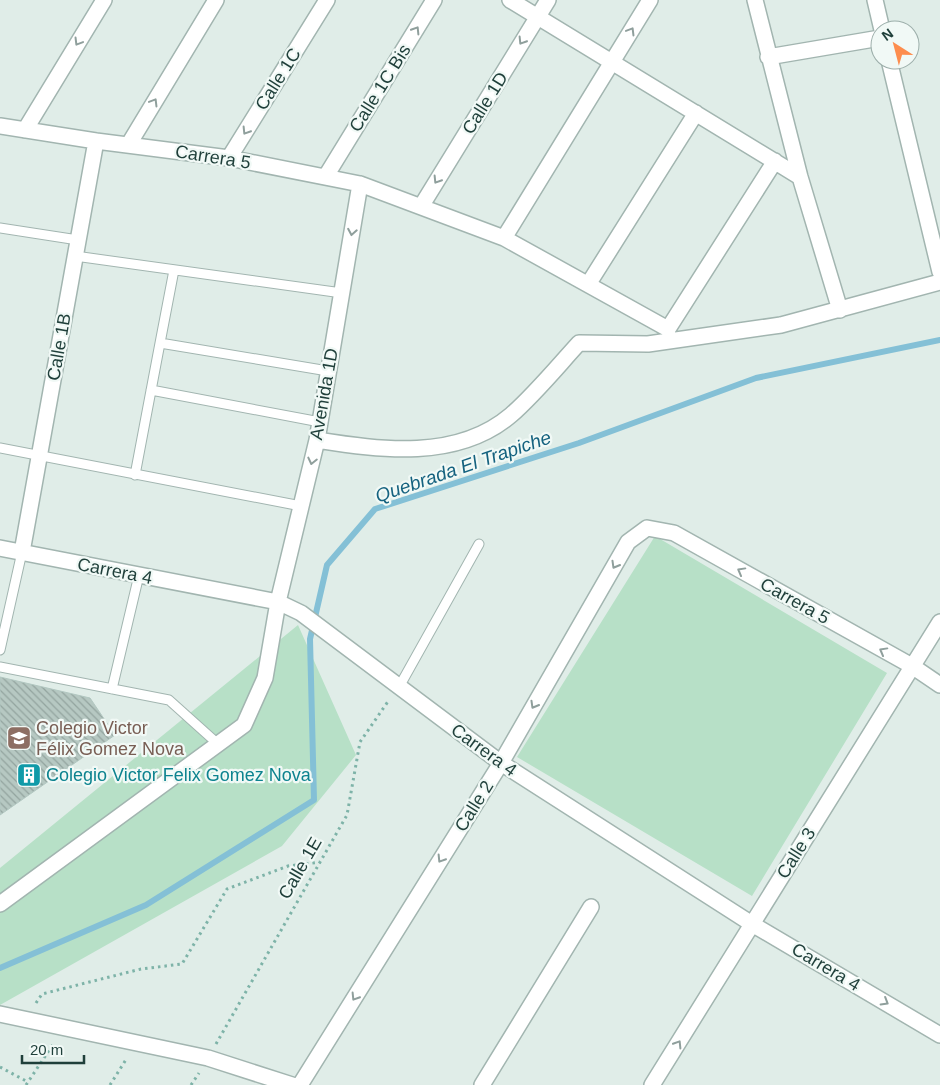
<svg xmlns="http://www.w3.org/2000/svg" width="940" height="1085" viewBox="0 0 940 1085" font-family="Helvetica,sans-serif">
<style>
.green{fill:#b7e0c7}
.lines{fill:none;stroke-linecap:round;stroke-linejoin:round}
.stream{stroke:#84c0d6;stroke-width:6}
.building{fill:url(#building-back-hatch);stroke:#b2c7c1}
.lane-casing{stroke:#a2b5b0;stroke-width:11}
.street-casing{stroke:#a2b5b0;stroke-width:18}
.path{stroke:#7eb3a8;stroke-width:3;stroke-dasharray:2.5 4;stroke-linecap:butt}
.lane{stroke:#fff;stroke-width:9}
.street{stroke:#fff;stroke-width:15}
.oneway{stroke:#8f9f9c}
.labels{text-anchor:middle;stroke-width:4.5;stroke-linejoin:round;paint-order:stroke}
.street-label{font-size:18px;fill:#1f3f3a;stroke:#f1f9f6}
.education-label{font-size:18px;fill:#785e54;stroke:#f1f9f6;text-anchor:start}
.culture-label{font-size:18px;fill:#0d838f;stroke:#f1f9f6;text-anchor:start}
.water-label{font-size:19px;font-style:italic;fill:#15627f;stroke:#f1f9f6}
</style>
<defs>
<pattern id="building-back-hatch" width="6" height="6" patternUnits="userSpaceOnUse" patternTransform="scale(1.25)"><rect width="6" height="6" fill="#b6c8c2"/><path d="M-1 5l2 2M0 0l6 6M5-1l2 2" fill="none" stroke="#93a49f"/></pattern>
</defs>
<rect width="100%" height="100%" fill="#e0ede8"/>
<path class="green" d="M655,536l232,137 -135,223 -235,-139z
M298,625l58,130 -74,91 -282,159v-137z"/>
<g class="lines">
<path class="stream" d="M0,968l146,-63 168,-105 -4,-161 17,-74 48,-56 204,-66 177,-65 184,-38"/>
</g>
<path class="building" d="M0,677l90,21 25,37 -115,80z"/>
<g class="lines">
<defs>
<path id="lane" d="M0,228l78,12
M75,256l267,37
M174,270l-14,73 168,28
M151,390l169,32
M0,448l301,58
M135,475l25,-132
M0,650l22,-98
M0,667l169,33 49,44
M399,687l80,-143
M112,689l27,-114"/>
<path id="street" d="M510,0l290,177
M755,0l45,177 40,133
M875,0l7,30
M768,57l112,-19
M889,60l51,212
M0,126l96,15 133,17 131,26 144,54 164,91 107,-168
M25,130l79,-130
M129,144l87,-144
M229,158l98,-158
M326,176l108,-176
M422,205l126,-205
M504,238l146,-238
M589,283l107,-170
M317,440c63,10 140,21 194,-25 24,-21 46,-48 68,-72l69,1 133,-19 159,-43
M0,548l278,54 23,11 200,150 251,161 188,111
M22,552l74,-411
M0,904l244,-179 21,-47 13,-76 39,-162 43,-256
M0,1014l208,44 84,27
M300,1085l201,-322 127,-221 19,-14 27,5 238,133 28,19
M482,1085l109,-178
M652,1085l288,-463"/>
</defs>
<use href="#lane" class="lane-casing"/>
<use href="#street" class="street-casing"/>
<path class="path" d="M36,1003l6,-9 99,-25 41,-5 45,-75 61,-23 32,-4
M216,1044l131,-229 13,-73 29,-42
M0,1067l28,15
M26,1085l28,-42
M110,1085l17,-27
M191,1085l8,-12"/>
<use href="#lane" class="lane"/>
<use href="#street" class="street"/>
</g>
<defs><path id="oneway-chevron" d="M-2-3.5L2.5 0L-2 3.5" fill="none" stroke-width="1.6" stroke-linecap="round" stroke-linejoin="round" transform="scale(1.25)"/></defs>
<g class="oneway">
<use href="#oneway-chevron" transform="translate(416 30) rotate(-58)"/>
<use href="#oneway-chevron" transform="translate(631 31) rotate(-59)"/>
<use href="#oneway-chevron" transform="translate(522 41) rotate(122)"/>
<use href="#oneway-chevron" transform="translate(78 42) rotate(121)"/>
<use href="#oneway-chevron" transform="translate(154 102) rotate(-59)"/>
<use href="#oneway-chevron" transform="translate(246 131) rotate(122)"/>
<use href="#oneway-chevron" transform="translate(437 180) rotate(122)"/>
<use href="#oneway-chevron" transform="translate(352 232) rotate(100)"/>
<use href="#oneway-chevron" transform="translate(312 461) rotate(103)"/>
<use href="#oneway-chevron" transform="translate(615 565) rotate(120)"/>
<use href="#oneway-chevron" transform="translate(741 571) rotate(-151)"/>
<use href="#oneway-chevron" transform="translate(883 651) rotate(-151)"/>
<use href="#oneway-chevron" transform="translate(534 705) rotate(120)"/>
<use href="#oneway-chevron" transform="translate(441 859) rotate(122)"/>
<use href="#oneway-chevron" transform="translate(355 997) rotate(122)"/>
<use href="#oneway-chevron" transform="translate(885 1002) rotate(31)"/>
<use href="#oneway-chevron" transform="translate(678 1044) rotate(-58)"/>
</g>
<defs>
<symbol id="school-square" viewBox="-11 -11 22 22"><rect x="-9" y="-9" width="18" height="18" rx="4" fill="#8d6e63" stroke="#f1f9f6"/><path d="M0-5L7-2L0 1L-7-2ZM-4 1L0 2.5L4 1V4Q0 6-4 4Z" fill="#fff"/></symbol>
<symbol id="building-square" viewBox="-11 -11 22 22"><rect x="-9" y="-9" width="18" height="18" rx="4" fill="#0f9aa8" stroke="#f1f9f6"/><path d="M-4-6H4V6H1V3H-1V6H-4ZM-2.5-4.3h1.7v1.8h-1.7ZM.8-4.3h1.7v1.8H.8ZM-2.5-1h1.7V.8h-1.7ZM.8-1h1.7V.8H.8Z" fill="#fff"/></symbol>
</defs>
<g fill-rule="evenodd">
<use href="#school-square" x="5" y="724" width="28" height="28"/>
<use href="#building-square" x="15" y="761" width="28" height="28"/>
</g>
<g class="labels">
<g class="street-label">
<text transform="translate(278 79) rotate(-58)" y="6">Calle 1C</text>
<text transform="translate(380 88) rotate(-58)" y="6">Calle 1C Bis</text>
<text transform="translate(485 103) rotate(-58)" y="6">Calle 1D</text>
<text transform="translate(213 157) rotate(9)" y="6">Carrera 5</text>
<text transform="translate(59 347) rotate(-80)" y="6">Calle 1B</text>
<text transform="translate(324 394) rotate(-80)" y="6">Avenida 1D</text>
<text transform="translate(115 571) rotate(11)" y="6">Carrera 4</text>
<text transform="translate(795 601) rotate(29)" y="6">Carrera 5</text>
<text transform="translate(484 750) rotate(36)" y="6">Carrera 4</text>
<text transform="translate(474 806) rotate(-58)" y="6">Calle 2</text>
<text transform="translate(796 853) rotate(-58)" y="6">Calle 3</text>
<text transform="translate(300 868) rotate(-60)" y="6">Calle 1E</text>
<text transform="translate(826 967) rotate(31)" y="6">Carrera 4</text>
</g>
<g class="education-label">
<text x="36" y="734">Colegio Victor<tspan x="36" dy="21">Félix Gomez Nova</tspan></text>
</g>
<g class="culture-label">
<text x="46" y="781">Colegio Victor Felix Gomez Nova</text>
</g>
<g class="water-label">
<text transform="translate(463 466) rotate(-19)" y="7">Quebrada El Trapiche</text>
</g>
</g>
<g transform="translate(895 45) rotate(324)"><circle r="24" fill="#f1f9f6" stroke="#9dafab"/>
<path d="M0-4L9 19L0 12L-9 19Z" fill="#fd8d4e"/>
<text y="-8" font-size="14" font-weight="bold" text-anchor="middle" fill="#1f3f3a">N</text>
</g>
<path d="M22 1055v8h62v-8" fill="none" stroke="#1f3f3a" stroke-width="2.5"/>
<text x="30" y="1055" font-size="15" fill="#1f3f3a" stroke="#f1f9f6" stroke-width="4" paint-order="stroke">20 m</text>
</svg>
